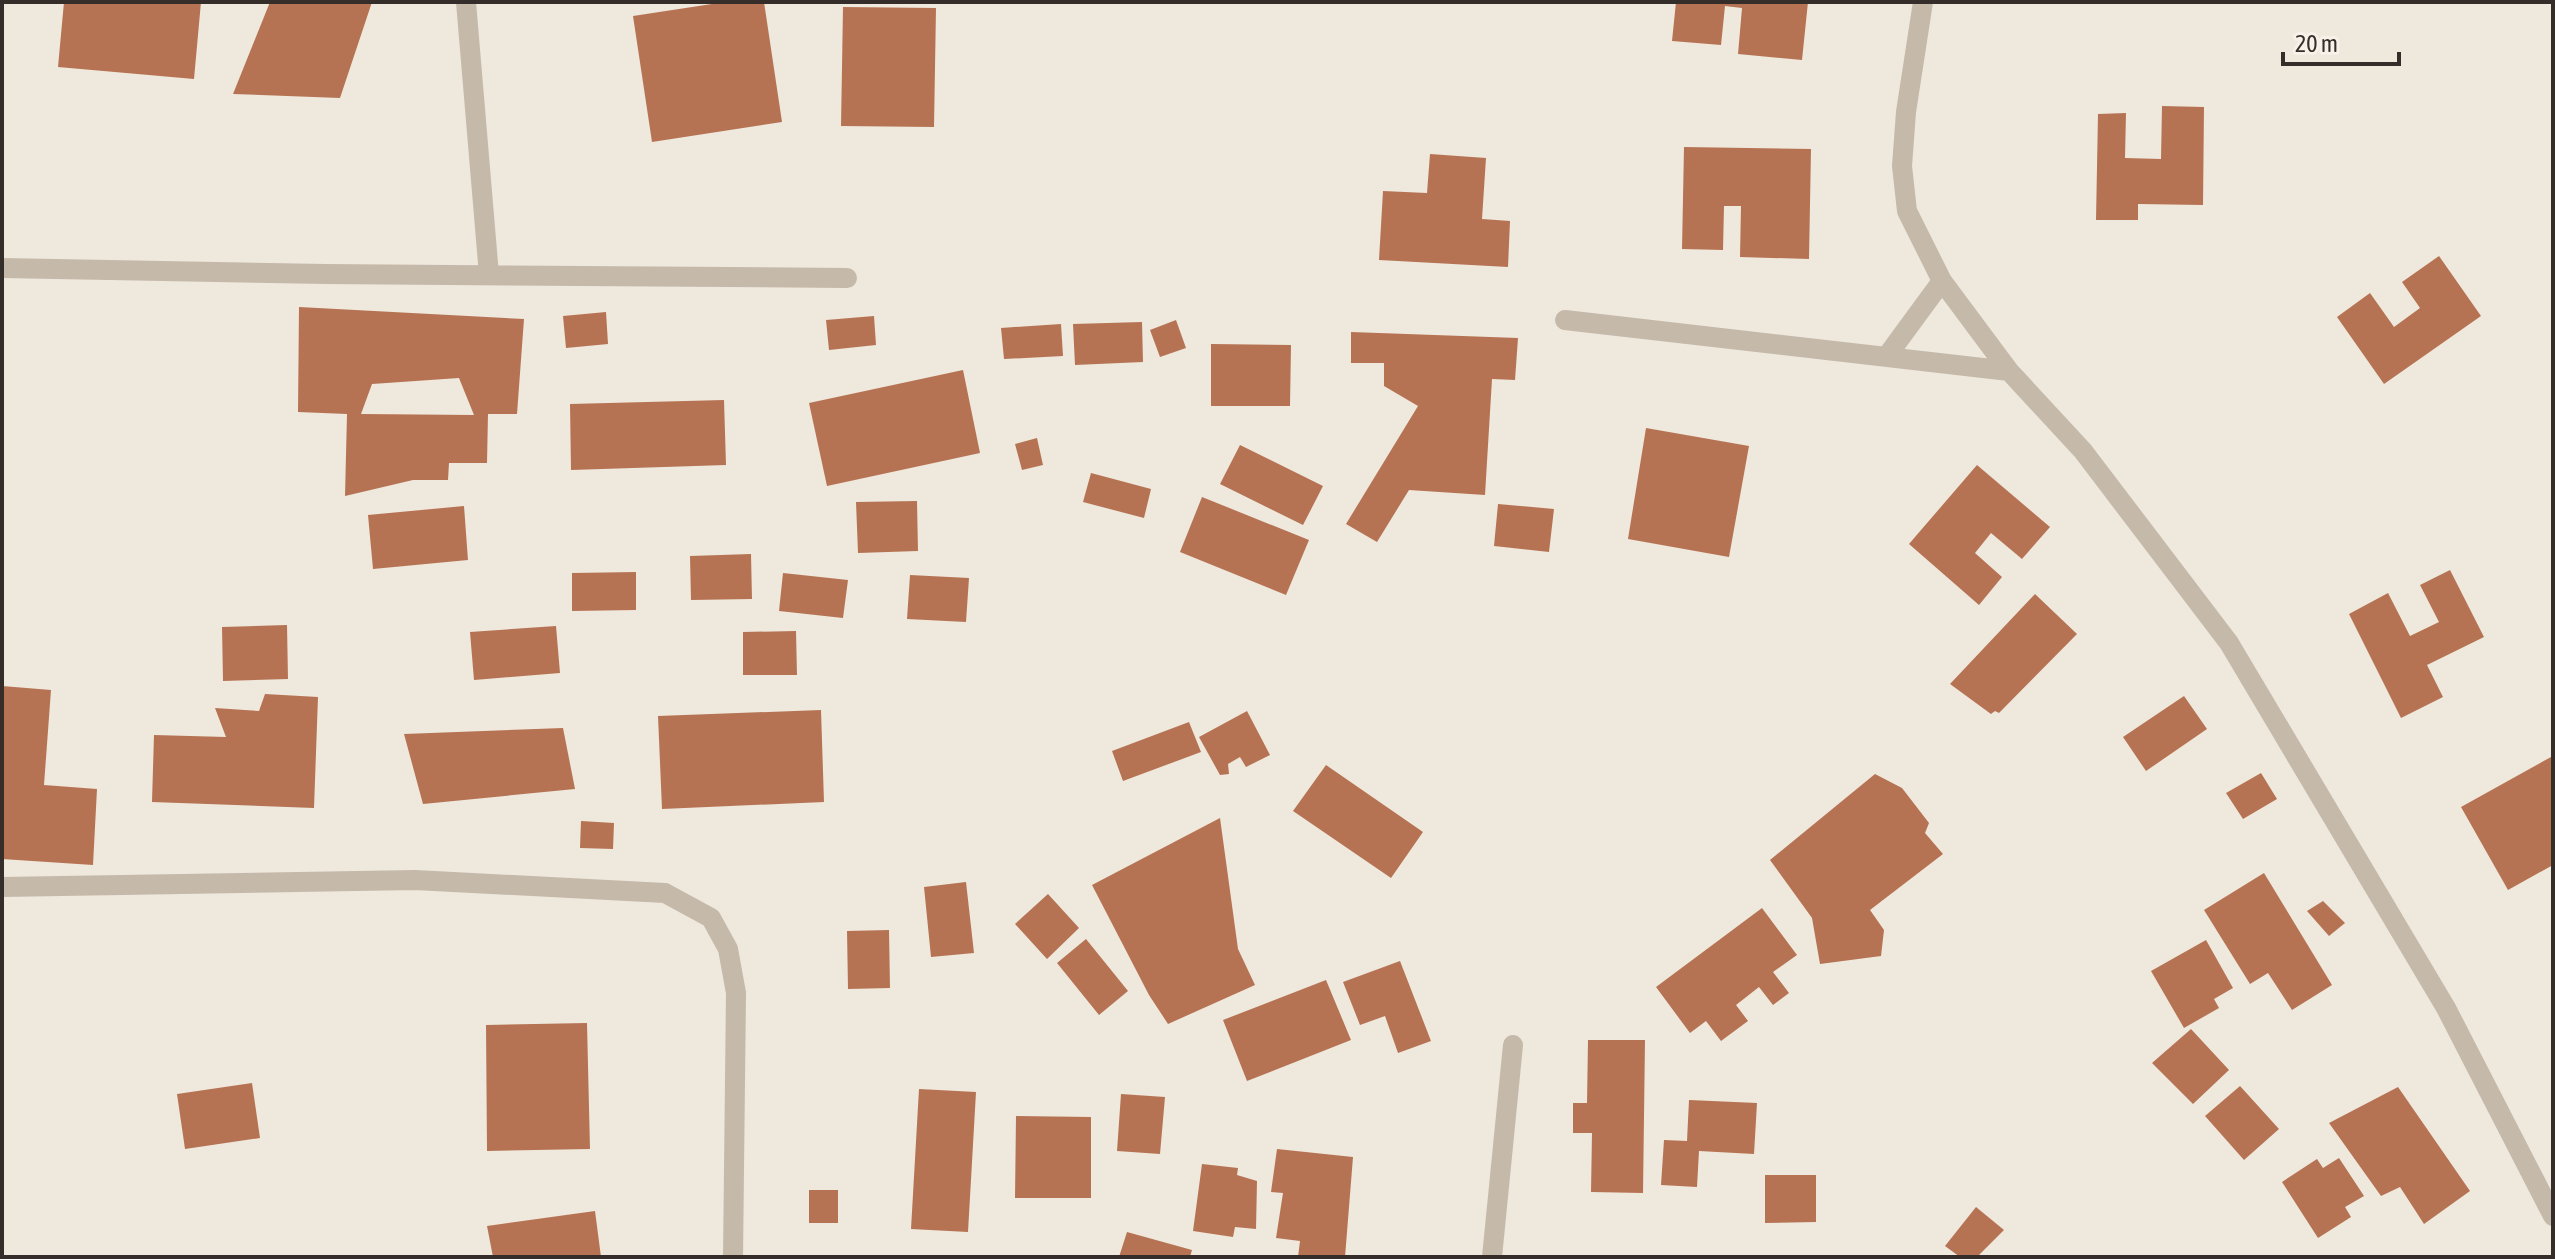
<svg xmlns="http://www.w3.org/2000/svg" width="2555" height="1259" viewBox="0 0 2555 1259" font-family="'Asap Condensed',sans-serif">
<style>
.building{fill:#b67353;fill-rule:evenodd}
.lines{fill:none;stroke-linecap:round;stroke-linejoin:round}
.minor{stroke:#c5b9aa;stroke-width:20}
</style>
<rect width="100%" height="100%" fill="#efe8dd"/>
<path class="building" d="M64,2h137l-7,77 -136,-12z
M270,2h102l-32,96 -107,-4z
M725,2h39l18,120 -130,20 -19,-126z
M1676,2h132l-6,58 -64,-6 4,-46 -17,-2 -4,39 -49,-4z
M843,7l93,1 -2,119 -93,-1z
M2162,106l42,1 -1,98 -65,-1v16h-42l2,-106 28,-1 -1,45 36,1z
M1684,147l127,2 -2,110 -69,-2 1,-51h-17l-1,44 -41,-1z
M1430,154l56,4 -4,61 28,2 -2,46 -129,-7 4,-69 44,2z
M2439,256l42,60 -97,68 -47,-67 33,-24 24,34 26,-19 -18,-26z
M299,307l225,12 -7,95h-29l-1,49h-38l-1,17h-35l-68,16 2,-82 -49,-2zM459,378l15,37 -113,-1 11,-30z
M606,312l2,32 -42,4 -3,-32z
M874,316l2,29 -47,5 -3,-30z
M1176,320l10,28 -26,9 -10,-27z
M1142,322l1,40 -68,3 -2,-41z
M1061,324l2,32 -59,3 -3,-31z
M1351,332l167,6 -3,42 -23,-1 -7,116 -76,-5 -32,52 -31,-18 72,-118 -34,-20v-23h-33z
M1211,344l80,1 -1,61h-79z
M963,370l17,83 -153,33 -18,-83z
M724,400l2,65 -155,5 -1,-66z
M1646,428l103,18 -20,111 -101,-18z
M1037,438l6,27 -21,5 -7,-26z
M1240,445l83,41 -20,39 -83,-41z
M1977,465l73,62 -28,32 -31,-26 -16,20 27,24 -23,28 -70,-61z
M1091,473l60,16 -7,29 -61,-16z
M1202,497l107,43 -23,55 -106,-43z
M917,501l1,50 -60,2 -2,-51z
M1498,504l56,5 -5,43 -55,-6z
M464,506l4,54 -95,9 -5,-54z
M751,554l1,45 -61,1 -1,-44z
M2450,570l34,67 -57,28 16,32 -42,21 -52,-104 39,-21 22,43 29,-14 -19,-37z
M636,572v38l-64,1v-38z
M783,573l65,7 -5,38 -64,-7z
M910,575l59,3 -3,44 -59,-3z
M2035,594l42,40 -78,79 -4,-2 -4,3 -41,-30z
M287,625l1,54 -65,2 -1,-54z
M556,626l4,47 -86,7 -4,-48z
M796,631l1,44h-54v-43z
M2,686l49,4 -7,95 53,4 -4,76 -91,-6z
M265,694l53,3 -4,111 -162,-6 2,-67 72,2 -11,-29 44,3z
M2184,696l23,33 -61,42 -23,-34z
M821,710l3,92 -162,7 -4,-93z
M1247,711l23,44 -24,12 -6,-10 -12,7 1,10 -9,1 -21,-38z
M1189,722l12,30 -78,29 -11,-30z
M563,728l12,61 -152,15 -19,-70z
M2551,757l2,4v104l-45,25 -47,-83z
M1326,765l97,67 -32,46 -98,-67z
M2261,773l16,26 -34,20 -17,-26z
M1875,774l27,14 27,35 -4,10 18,21 -73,56 14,20 -3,26 -61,8 -8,-46 -42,-58z
M1220,818l18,131 17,36 -87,39 -19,-29 -57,-110z
M581,821l33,2 -1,26 -33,-1z
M2264,873l68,112 -40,25 -24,-37 -18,11 -46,-74z
M966,882l8,71 -43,4 -7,-70z
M1048,894l31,34 -32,31 -32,-35z
M2323,901l22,22 -16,13 -22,-25z
M1762,908l35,47 -24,17 16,21 -16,12 -14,-18 -23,18 12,16 -27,20 -15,-20 -16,12 -34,-46z
M889,930l1,58 -42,1 -1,-58z
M1086,939l42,52 -29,24 -42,-52z
M2206,940l27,48 -19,11 5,9 -35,20 -33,-57z
M1400,961l31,80 -33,12 -13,-37 -25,9 -17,-43z
M1326,980l25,60 -104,41 -24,-61z
M587,1023l3,126 -103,2 -1,-126z
M2191,1029l38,41 -36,34 -41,-41z
M1588,1040h57l-2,153 -52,-1 1,-59h-19v-30h14z
M252,1083l8,55 -75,11 -8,-55z
M2240,1086l39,43 -35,31 -39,-44z
M2398,1087l72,104 -46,33 -24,-37 -19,9 -52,-73z
M919,1089l57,3 -8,140 -57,-3z
M1121,1094l44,3 -5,57 -43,-3z
M1689,1100l68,3 -3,51 -55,-3 -2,36 -36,-2 3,-45 23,1z
M1016,1116l75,1v81h-76z
M1277,1149l76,8 -8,100h-47l2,-16 -24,-3 7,-45 -12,-1z
M2339,1158l25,38 -19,11 6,10 -33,21 -36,-56 35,-23 6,9z
M1202,1164l36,4 -1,7 20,6 -1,48 -21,-2 -2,10 -40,-6z
M1765,1175h51v47l-51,1z
M809,1190h29v33h-29z
M1976,1207l28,23 -27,27h-17l-15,-11z
M595,1211l6,46h-108l-6,-31z
M1127,1232l65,18 -2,7h-71z"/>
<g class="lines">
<path class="minor" d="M466,2l23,273
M1923,2l-17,110 -4,54 5,45 35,70 67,90 74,80 146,192 217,365 107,208
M2,268l324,6 521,4
M1565,320l444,51
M1887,356l55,-75
M2,887l413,-7 250,13 46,25 17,31 8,44 -3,264
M1492,1257l21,-212"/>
</g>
<rect width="2555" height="1259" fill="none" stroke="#342d29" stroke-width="8"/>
<path d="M2283 52v12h116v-12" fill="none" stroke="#342d29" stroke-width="4"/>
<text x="2295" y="52" font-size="24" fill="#342d29" stroke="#f7f1e9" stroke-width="6" paint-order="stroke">20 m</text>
</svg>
